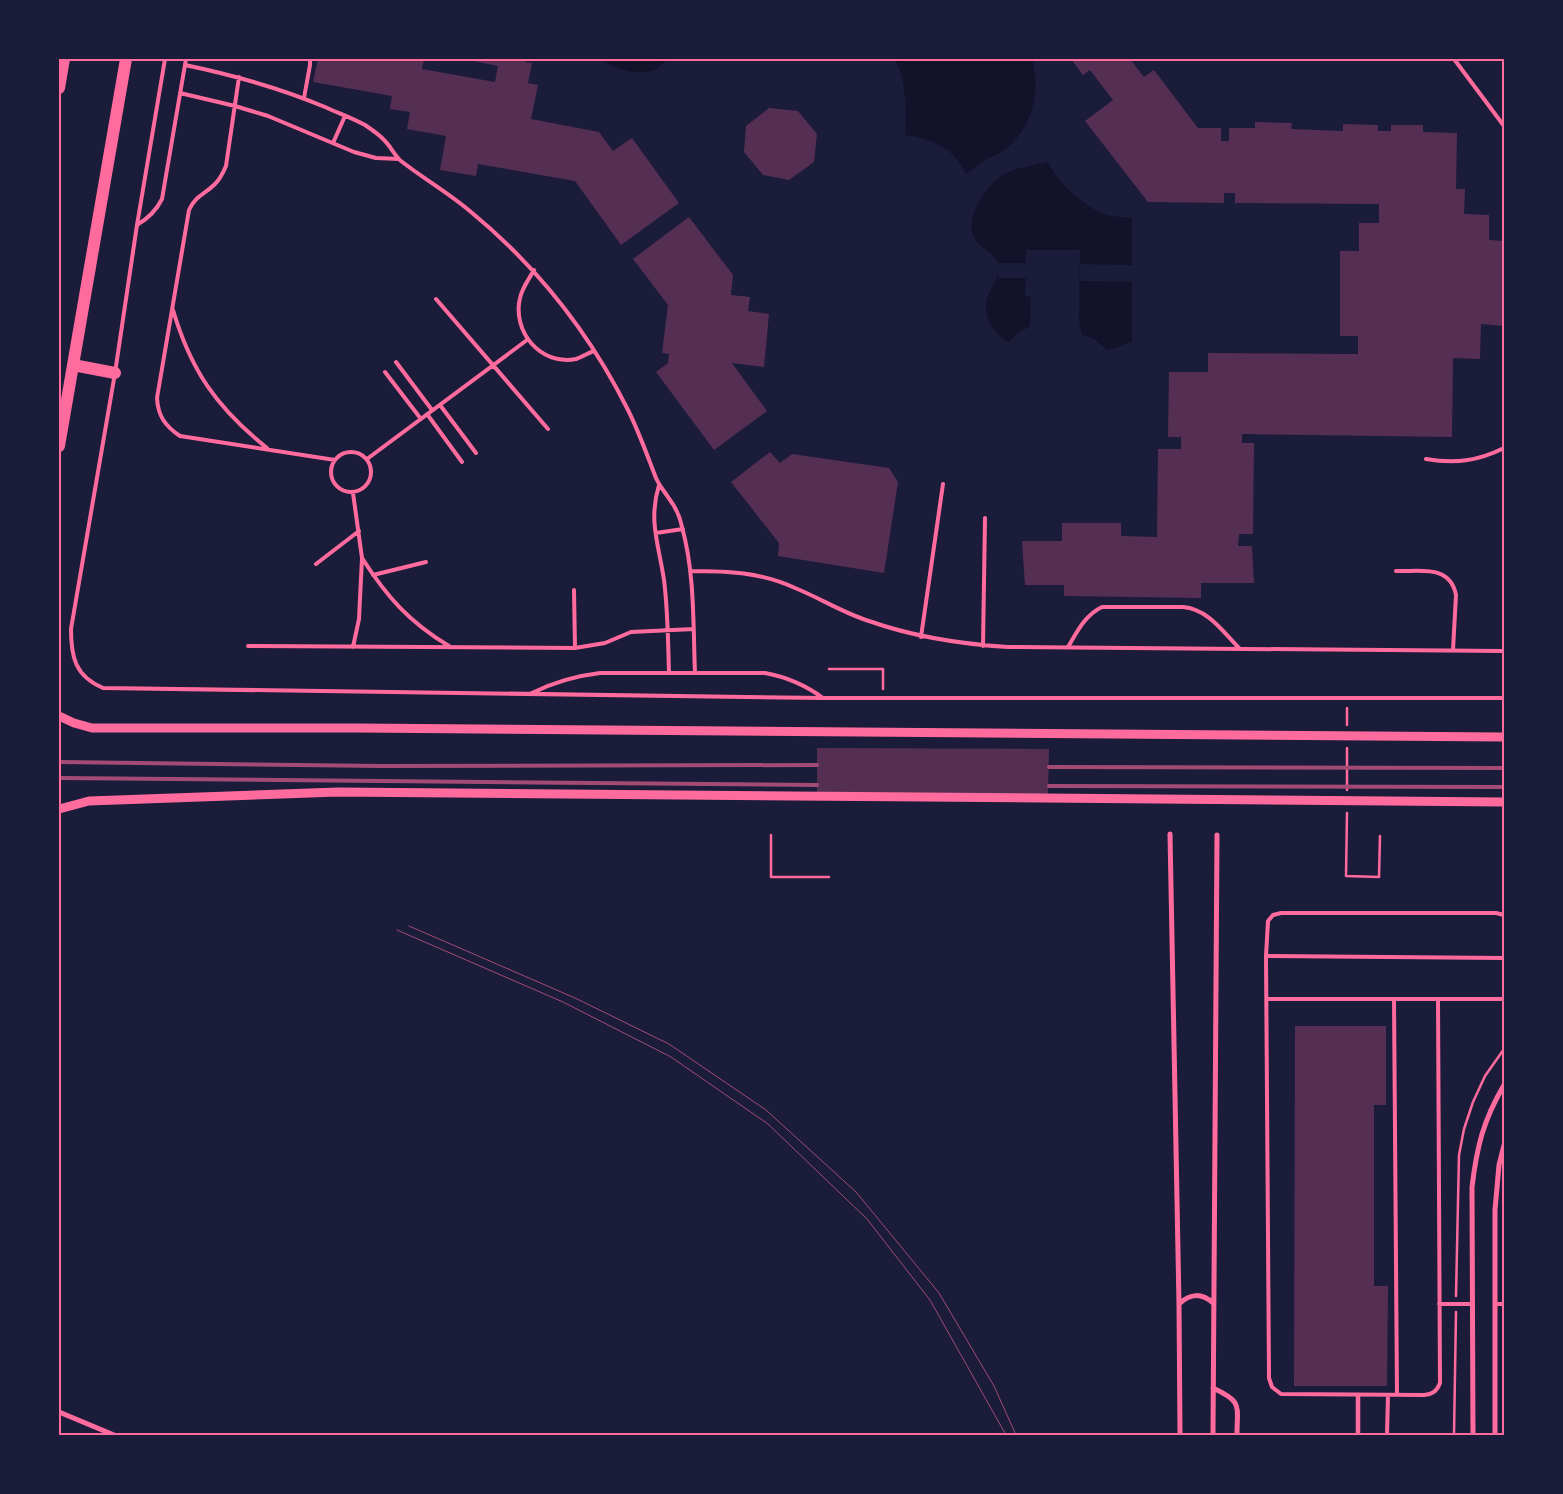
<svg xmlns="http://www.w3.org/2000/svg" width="1563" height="1494" viewBox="0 0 1563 1494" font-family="'Public Sans',sans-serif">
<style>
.water{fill:#12122b}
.pier{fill:#1b1b3a}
.building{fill:#542f53}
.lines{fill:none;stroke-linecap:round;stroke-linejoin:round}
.path{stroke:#ff6b9d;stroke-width:2.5}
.service{stroke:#ff6b9d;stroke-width:4}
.pedestrian{stroke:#ff6b9d;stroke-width:4.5}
.minor{stroke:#ff6b9d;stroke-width:5}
.tertiary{stroke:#ff6b9d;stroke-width:9}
.primary{stroke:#ff6b9d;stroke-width:12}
.tram{stroke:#a44b75;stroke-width:1}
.rail{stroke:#a44b75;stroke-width:4}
.neatline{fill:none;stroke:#ff6b9d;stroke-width:2}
</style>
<rect width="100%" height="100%" fill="#1b1b3a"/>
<path class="water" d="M602,59h66c-4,4 -10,10 -16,12 -15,4 -39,-1 -50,-12z
M895,59h137c9,34 0,71 -30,93 -5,3 -12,5 -17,8 -7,4 -13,9 -19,14 -13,-27 -33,-35 -61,-39 2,-23 1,-56 -10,-76z
M1048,162c10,22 32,40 53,51 9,4 22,4 31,5v123l-13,6 -12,3 -13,-11 -12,-5 -3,-14 1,-70h-54l-1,46h6l-1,30 -12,7 -9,9c-15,-9 -27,-23 -22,-43 3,-13 14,-21 11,-35 -4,-14 -21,-16 -25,-29 -7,-20 14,-50 31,-61 11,-6 31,-9 44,-12z"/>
<path class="pier" d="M998,263h28v15h-28z
M1080,264l52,1v17l-52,-1z"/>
<path class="building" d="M318,59h106l-2,10 73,13 3,-16 -35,-7h62v3l7,1 -4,20 10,2 -7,34 68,13 14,19 19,-13 47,65 -58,42 -46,-64 -97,-17 -2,12 -36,-6 6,-34 -39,-7 3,-17 -20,-3 2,-13 -79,-14z
M1071,59h59l14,18 10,-7 44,58h23v13h8v-13h26v-6l37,1 -1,6 52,2v-7l35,1v6h13v-6h32v7l34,1 -1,56h9l-1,25 25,1v25l15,1v85l-23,-2 -1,35 -27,-1 -1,79 -210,-3v9h12l-1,91h-14l-1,12h14l2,37h-53v15l-137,-2v-11h-39l-3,-44h40v-18h59v13l36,1 1,-88h23v-12h-13l1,-65h39v-19l150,1v-18h-18v-85h19v-28h20v-19l-144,-1v-10h-11v10l-76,-1 -63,-81 28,-21 -23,-30 -7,5z
M769,108l29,3 19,23 -3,28 -25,18 -26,-5 -19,-23 2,-26z
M689,217l44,58 -2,20 19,2 -2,14 21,3 -5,53 -32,-4 35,48 -53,39 -58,-78 12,-9 1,-9 -7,-1 6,-48 -35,-46z
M770,452l10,11 12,-9 97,14 9,14 -14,91 -106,-17 1,-13 -48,-61z
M817,748l232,1 -1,45 -231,-1z
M1295,1026h91v79h-12v181h14l-1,100h-93z"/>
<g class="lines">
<path class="path" d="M829,669h54v20
M1347,725v-17
M1347,790v-42
M1347,813l-1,63 33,1 1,-41
M771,835v42h58
M1456,1296l3,-141 5,-26 9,-27 12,-26 19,-27
M1454,1435l2,-123"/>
<path class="service" d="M165,59l-28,166 -22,148 -44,256c0,28 4,47 32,59l720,10h681
M1454,59l50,67
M185,65c48,10 95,23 140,42 13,6 27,11 40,18 6,4 15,10 20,16 6,6 10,15 16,20 23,18 48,32 70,51 68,56 118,120 157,198 11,22 19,45 28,68 4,9 9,14 14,22 6,8 10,17 12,27 13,47 11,98 13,146
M239,77l-13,89c-3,7 -6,13 -11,18 -11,11 -19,11 -26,26l-32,188c1,18 8,28 23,38l155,24
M180,93l55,13 33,10 86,36 22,6 23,1
M304,98l6,-33v-6
M333,143l12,-27
M137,225c12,-7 19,-14 25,-26l24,-140
M534,270c-5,9 -12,18 -14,28 -8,33 20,68 56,61 6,-2 12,-6 18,-8
M436,299l112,130
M173,310c18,61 44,98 94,138
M396,362l36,48
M385,372l36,47
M440,405l36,48
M427,414l35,48
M331 472a20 20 0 1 1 40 0a20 20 0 1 1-40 0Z
M367,459l160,-119
M1426,459c29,5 52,2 78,-11
M659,485c-11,36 0,60 5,95 4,31 4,63 5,93
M656,533l27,-4
M362,558c25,39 47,64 87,88
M316,564l43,-33
M690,571c38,0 70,1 105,17 25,10 48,25 74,33 45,16 91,23 139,26l496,4
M1396,571c24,1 54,-7 60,24l-3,55
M373,575l53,-13
M574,590l1,58
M1504,601v49
M921,637l22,-153
M248,646l327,2 30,-5 26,-11 63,-3
M983,646l2,-128
M353,647l6,-28 3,-61 -9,-65
M1068,647c9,-15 17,-32 34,-40h81c25,2 40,25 56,41
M532,693c22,-11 43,-17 68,-20h165c22,4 39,11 58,25
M1266,956l238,2
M1267,999h237
M1394,999l3,396
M1438,999l2,384c-3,8 -7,11 -16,12l-143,-1 -9,-7 -3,-9 -3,-422 2,-35 5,-6 8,-2h215l8,2
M1439,1304h34
M1495,1304h9
M1387,1435l1,-40"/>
<path class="pedestrian" d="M1358,1435v-40"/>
<path class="minor" d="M1170,834l9,470 1,131
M1179,1304c11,-11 23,-11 34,-1
M1213,1388c30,14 24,17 24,47
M59,1412l55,23
M1213,1435l4,-600
M1473,1435l-1,-248c5,-41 11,-66 32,-102
M1495,1435v-225l4,-45 5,-20"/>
<path class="tertiary" d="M59,716l15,7 18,5h266l1146,9
M59,809l30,-8 249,-9 1166,10"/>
<path class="primary" d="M59,88l5,-29
M73,365l42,8
M59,446l67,-387"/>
<path class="tram" d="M409,926l166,72 94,46 97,66 90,82 83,101 55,93 22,49
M397,930l166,72 108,55 97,67 99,95 63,81 76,135"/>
<path class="rail" d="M59,762l323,4 435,-1
M1049,767l455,1
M59,778l758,7
M1049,786l455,1"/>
</g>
<rect width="1563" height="1494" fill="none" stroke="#1b1b3a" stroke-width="120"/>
<rect x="60" y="60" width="1443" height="1374" class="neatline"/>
</svg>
